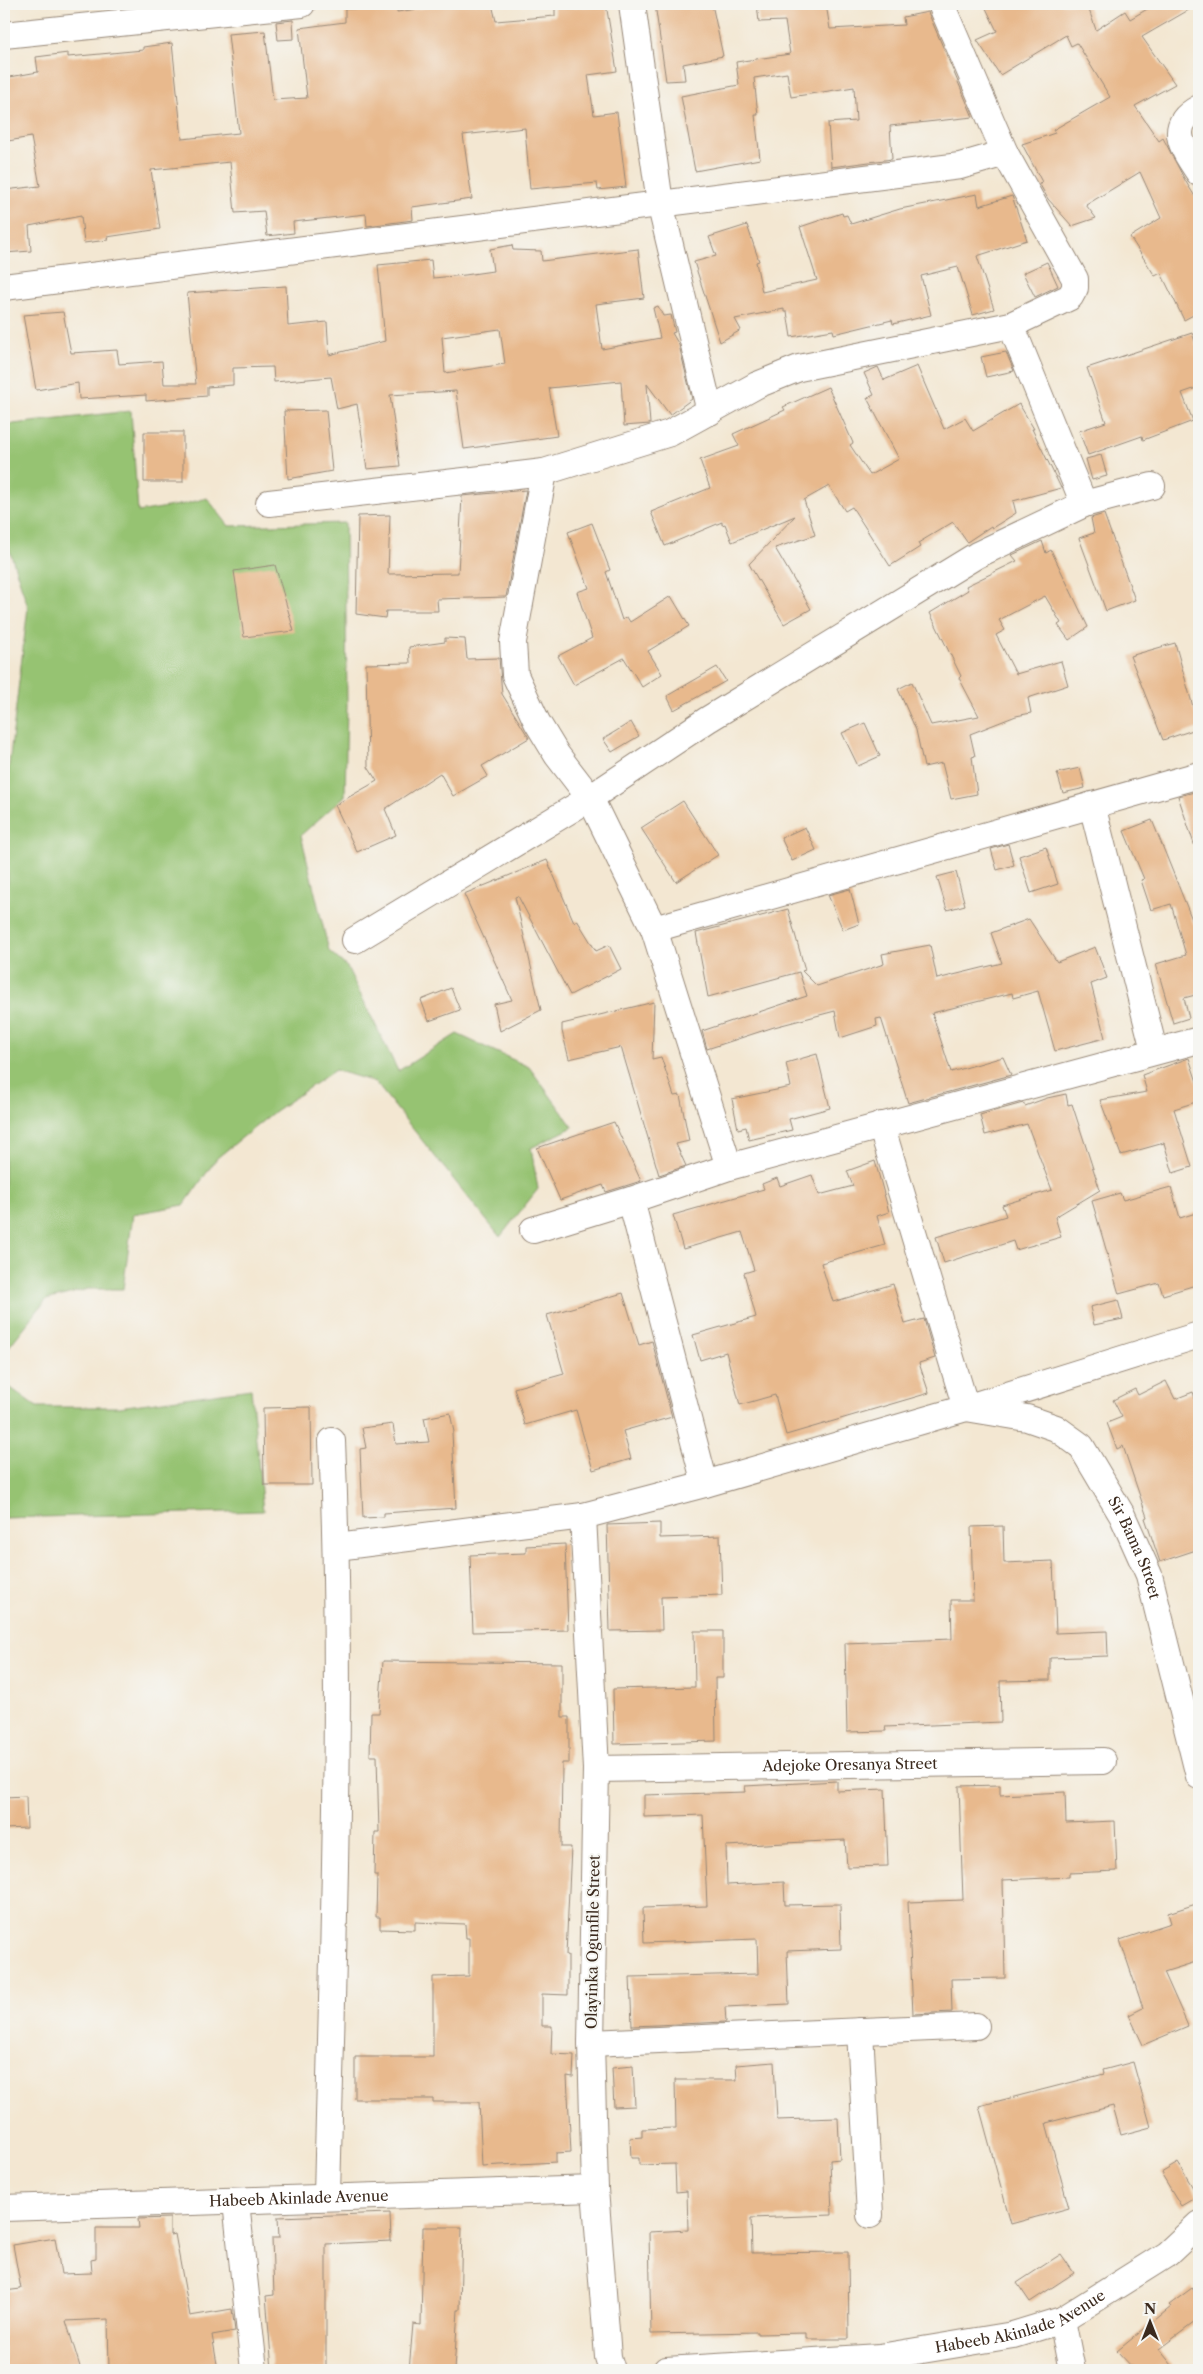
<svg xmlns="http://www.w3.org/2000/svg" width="1203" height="2374" viewBox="0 0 1203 2374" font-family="'Libre Caslon Text',serif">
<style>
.green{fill:#96c372;stroke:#687648}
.building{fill:#e8b98d;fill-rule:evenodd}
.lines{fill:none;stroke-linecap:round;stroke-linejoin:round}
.minor-casing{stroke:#978878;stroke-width:28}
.minor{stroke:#fff;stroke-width:26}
.labels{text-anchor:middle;stroke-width:4;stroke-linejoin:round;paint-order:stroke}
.street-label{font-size:15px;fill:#3b2a1e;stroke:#f6f6f2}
</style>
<rect width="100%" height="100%" fill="#f6f6f2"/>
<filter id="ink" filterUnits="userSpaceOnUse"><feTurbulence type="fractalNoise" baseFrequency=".02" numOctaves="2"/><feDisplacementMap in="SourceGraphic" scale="10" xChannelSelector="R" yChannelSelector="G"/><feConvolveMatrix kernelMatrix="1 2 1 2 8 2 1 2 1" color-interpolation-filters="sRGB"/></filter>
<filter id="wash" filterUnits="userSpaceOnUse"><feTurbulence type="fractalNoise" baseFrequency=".0096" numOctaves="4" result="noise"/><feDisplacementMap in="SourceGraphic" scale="20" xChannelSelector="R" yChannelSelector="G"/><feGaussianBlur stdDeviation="1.12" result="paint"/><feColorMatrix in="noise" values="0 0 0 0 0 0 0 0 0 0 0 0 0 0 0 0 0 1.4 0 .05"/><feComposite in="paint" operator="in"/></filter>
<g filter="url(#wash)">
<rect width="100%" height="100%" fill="#f3e7d2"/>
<path class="green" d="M131,411l7,101 47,-8 22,-6 22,28 116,-3 2,181 -2,92 -44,39 28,116 18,16 51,104 59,-37 72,33 44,60 -42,21 7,41 -38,48 -125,-155 -40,-12 -60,41 -58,47 -33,47 -51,9 -10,75h-35l-42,11 -42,53v-462l4,-9 -3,-84 23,-191 -24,-74v-108z
M4,1383l33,24h82l132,-18 12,122 -259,7z"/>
<g id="blocks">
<path class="building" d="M451,4h41l4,17 59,-5v-12h19v4l32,-4 11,67 -29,4 6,40 23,-3 9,75 -28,3 -1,-7 -67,6 -5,-61 -62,7 9,64 -60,8 1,13 -46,6 -1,-12 -73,8 1,11 -27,3 -3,-25 -29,2 -5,-51 -79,8 9,59 -53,8 1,3 -24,3 -3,-27 -52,10 2,25 -27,2v-63l36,-4 -9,-49 -23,4 -4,-22v-41l34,-6 -2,-15 32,-4v4l75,-7v-3l29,-4 10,96 57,-6 -11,-99 37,-3 8,69 34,-2 -8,-70 46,-6v-13l52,-1v4z
M655,4h57l11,52 -40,8 2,16 -19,1z
M757,4h69l4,25 74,-4 -1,-8 25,-5 45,105 -83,9 2,33 -61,8 -3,-44 28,-2 -2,-34 -63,10 -4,-24 -33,5 4,37h-3l5,44 -65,12 -14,-75 58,-11 -3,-23 54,-8 -5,-33 -26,1z
M984,4h103l9,26 29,-19 5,8 26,-15h43l-57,33 33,47 -40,22 24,35 4,-3 23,44 13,21v109l-15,8 -23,-47 -6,3 -25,-39 31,-19 -21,-46 -54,33 10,13 -24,8 -24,-27 -9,-16 3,-1 -20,-38 33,-11 -2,-3 57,-33 -33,-54 -6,3 -5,-11 -66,40 -23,-35 20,-9z
M293,20l1,19 -16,1 -2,-18z
M977,194l2,12 33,-10 15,44 -50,16 17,53 -21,6 -15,-48 -37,9 10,39 -38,9 -1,-4 -58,14 -1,-4 -42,7 -4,-25h-3v-3l-49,10 6,11 -21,12 -26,-80 22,-6 -7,-19 38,-12 12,36 -3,1 6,30 55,-12 -17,-53 42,-14 1,3 4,-1 4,9 49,-15z
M512,245l1,5 28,1 1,10 96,-12 6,49 -48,6 6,45 58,-11 -7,-30 5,-2 5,10 8,-1 4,17 -3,1 7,12 13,54 -22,16 -23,-31 3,40 -26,2 -3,-45 -72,7 8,48 -93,13 -8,-58 -66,4 10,71 -33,3 -10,-65 -20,5 -6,-32 -57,5 -1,-15 -40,1v17l-26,2v9l-61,5v-6l-67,4 -1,-16 -42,7 -13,-75 40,-3 8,41 46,-3 2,14 43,-3 2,23h32l-9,-91 99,-7 2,40 39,-4 2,33 56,-14 -7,-76 53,-5 2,18 32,-3 28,-4 -3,-22zM500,329l5,35 -60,9 -3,-36z
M1047,262l11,24 -23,11 -12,-24z
M1192,333l7,20v34l-17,6 11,28 -50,19 -1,-4 -54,19 -9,-24 27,-9 -19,-54z
M1006,352l8,19 -28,6 -5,-20z
M917,366l27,63 21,-11 8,13 46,-27 15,25h-2l29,59 -48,13 3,12 -24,15 -1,-2 -24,16 -14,-20 -35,21 2,4 -30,19 -38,-59 -7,4 -16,-25 -25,14 11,35 -40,13 36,61 -27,15 -35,-60 46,-48 -63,26 -7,-18 -3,1v-3l-57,24 -14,-34 59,-24 -10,-28 39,-14 -6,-12 52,-24 -2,-3 45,-20 25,56 -3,2 20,30 29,-16 -32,-61 7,-3 -10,-22 14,-6 6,13z
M326,410l6,61 -44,8 -4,-68z
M144,432h39v50h-39z
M1101,455l6,21 -15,4 -6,-21z
M526,490l-20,107 -69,2 1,12h-52l-1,7 -29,-4 2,-98 32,-1 -2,59 70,-1 4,-77z
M1104,514l31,86 -29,11 -27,-73 15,-5 -3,-15z
M592,523l18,47 -4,2 16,48 5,-3 3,5 41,-26 18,30 -41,25 14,23 -20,13 -18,-29 -50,27 -16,-29 34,-18 -15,-46 12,-4 -21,-56z
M1042,541l4,12 5,-3 37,77 -19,13 -11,-15 3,-2 -16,-27 -46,24 6,10 -9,5 20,39 45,-13 7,24 -40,13 3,15 -15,3 -46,18 5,22 -3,1 5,37 -26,5 -9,-36 -18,4 -8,-37 -18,-41 14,-7 19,43 48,-9 -20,-38 2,-2 -31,-63 38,-23 -2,-4 51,-25 -5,-6z
M275,565l19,66 -50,6 -10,-66z
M445,638l20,1 2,20 32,-1 3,36 27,44 -47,28 6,10 -35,20 -13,-23 -55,36 11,26 -39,17 -22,-47 42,-24 -9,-14 -2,-103 44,-1 -1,-16 36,-5z
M1175,643l24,85 -36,12 -33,-84z
M717,667l9,14 -52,29 -7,-14z
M631,722l8,14 -27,16 -9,-13z
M865,723l15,33 -22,10 -16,-33z
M1080,768l5,20 -22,5 -6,-20z
M1199,791v58l-3,1 -18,-54z
M683,801l35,54 -42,27 -35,-54z
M1152,820l47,117v57l-15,4 5,20 -16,5 -17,-59 30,-9 -15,-51 -20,6 -10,-30 3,-1 -20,-48z
M805,827l11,23 -24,11 -11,-23z
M1008,844l6,21 -17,5 -6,-21z
M1046,847l12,37 -27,9 -12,-37z
M547,860l27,62 3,-2 19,31 13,-6 12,24 -51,26 -52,-99 -3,1 26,113 -41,21 -6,-27 18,-4 -48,-106z
M956,872l9,33 -18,5 -10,-33z
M850,889l9,35 -16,6 -15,-35z
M788,909l17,61 -3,1 15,15 67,-22 -2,-10 48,-9 7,34 65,-16 -11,-30 38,-14 28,43 38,-15 12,31 -16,6 14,54 -50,13 -17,-60 -25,7 -1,-5 -80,20 19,59 52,-15 8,18 -103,28 -27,-85 -5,1 1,7 -37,12 -5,-27 -61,16 -67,22 -5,-18 105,-35 -8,-24 -91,25 -12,-64z
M451,988l9,22 -31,11 -8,-21z
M654,1002l-2,57 9,-2 13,39 6,-1 9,46 -13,3 10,22 -27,9 -38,-128 -52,12 -7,-28v-7z
M817,1054l13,54 -41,11 3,11 -43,10 -3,-13 -8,2 -6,-30 59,-12 -5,-24z
M1189,1058l10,30v13l-25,8 18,58 -19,6 -9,-30 -43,12 -21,-55 47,-8 -5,-17z
M1066,1094l2,11 4,-1 28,86 -45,27 6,20 -45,13 -3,-9 -69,22 -8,-26 70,-21 -4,-11 50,-15 -25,-66 -42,11 -5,-20 43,-12 2,3 22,-8z
M614,1122l27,59 -35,11 -3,-7 -43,15 -23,-52z
M875,1161l14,51 -12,4 8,29 -64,18 12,39 60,-18 12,40 19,-5 11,39 -16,5 10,30 -143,42 -11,-40 -35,10 -14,-53 -26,8 -7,-25 63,-18 -12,-44 10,-3 -12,-38 -59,17 -10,-34 91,-26 -2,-5 15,-6 3,8 32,-11 7,20 34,-9 -6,-15z
M1171,1187l9,31 19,-6v72l-36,11 -4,-12 -40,11 -27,-93 28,-8 3,7z
M623,1293l16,52 13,-4 20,76 -49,14 8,28 -38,11 -17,-60 -51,15 -11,-37 50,-14 -17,-59z
M1118,1300l5,19 -29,6 -4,-18z
M1166,1381l9,18 18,-7 6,19v138l-39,13 -15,-44 2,-1 -24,-71 -6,3 -10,-26 15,-6 -9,-17 22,-11 3,6z
M311,1407l1,78h-48l-1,-77z
M450,1413l4,19 -2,1 4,75 -72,5v4l-21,1 -3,-69 6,-1 -4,-20 31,-4 3,20 33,-2 -5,-24z
M660,1523v15l60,-2 2,59 -61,2 1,33 -52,1 -3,-106z
M1003,1526l1,37 49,-2 3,72 51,-2 1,25 -58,2v22l-50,1 1,41 -116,5 1,4 -39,1 -2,-89 107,-4 -1,-39h22l-2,-73z
M565,1544l3,86 -95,2 -3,-77 56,-2v-7z
M694,1631h29v47h-8l1,63 -102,3 -1,-55 82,-2z
M383,1661l179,2v54h7v46h-7l-1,84h10l-5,108h2v40l-26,-1v32h10l-1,28 23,1 -1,22 -6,-1 4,76 -15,1v9l-74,4 -3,-64h-46v-3h-78v-42h78v-80l36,-1v-38h-3l-1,-14 -50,-2v8l-35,-1v-12h-4l1,-42h-3l1,-43h4l-2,-76h-7l1,-43h8z
M837,1781v10l48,-2 3,77 -41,1 -2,-27 -119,6 1,39 57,-3 1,23 55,-1 1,45 -54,2 2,53 -64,3 1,15 -94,4 -2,-49 128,-3 -1,-35 -113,4 -1,-35 64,-2 -4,-91 -59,2v-22l102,-3 -1,-6z
M1000,1785v10l65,-3 1,31 49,-2 2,50 -48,2v4l-66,3 2,98 -54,1 1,33 -39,2 -5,-112 55,-2 -4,-114z
M26,1796l1,32 -23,1v-32z
M1199,1903v58l-35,11 24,54 -45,19 -14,-30 14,-7 -23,-68 51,-17 -3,-10z
M774,2062l3,58 61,-2 2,41 -10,1 2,55 -81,3 1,35 96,-1 1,87h-43v-6l-48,1v-2l-107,2 -2,-102 39,-2 -1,-39 -11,1 -1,-28 -36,1v-7h-8l-1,-20 12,-1v-8l34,-1 -1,-48h62l-1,-15z
M1133,2062l18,65 -30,8 -8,-29 -67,17 23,85 -58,16 -32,-118 125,-32 -1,-4z
M633,2066l2,40 -21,1 -2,-39z
M1178,2163l20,33 -17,10 -20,-33z
M390,2213l1,28 -65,3v126h-54l-6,-74 8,-1 -2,-57h7l-1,-21z
M170,2218v17l5,-1 15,82 42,-7 3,22 -23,4 6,35h-109l-1,-51 -42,2 15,49h-66v-2l-11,-1v-76l17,-2 -8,-44 42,-7 6,36 31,-1 -1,-13 5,-1v-31h43l-1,-9z
M423,2227h39l-2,83h-2l-4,60h-45l4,-46 8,1z
M1061,2254l13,19 -44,29 -13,-19z
M1192,2288l7,10v21l-40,30 17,21h-41l-18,-19 54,-44 -2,-2z"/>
</g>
</g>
<g filter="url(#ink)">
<use href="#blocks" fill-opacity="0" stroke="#978878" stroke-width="1"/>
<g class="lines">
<defs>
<g id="minor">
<path d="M632,4l28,199 50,209"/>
<path d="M4,35l298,-31"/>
<path d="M1199,108c-34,18 -15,42 0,65"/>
<path d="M4,287l956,-121 45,-13"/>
<path d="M1011,325l73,179"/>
<path d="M544,472l-31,170 2,33 22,47 20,33 33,43 64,131 75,238"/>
<path d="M269,503l275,-31 126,-39 87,-48 42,-17 212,-43 59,-28 5,-9v-9l-70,-126 -64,-149"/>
<path d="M1092,805l62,245"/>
<path d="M654,929l545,-154"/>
<path d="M355,940l235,-142 117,-78 270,-165 107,-51 68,-18"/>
<path id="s1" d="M881,1125l85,283 61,10 29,10 25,18 41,69 27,60 50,201"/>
<path d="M631,1200l74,284"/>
<path d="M533,1230l98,-30 98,-33 470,-127"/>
<path d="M583,1516l13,253 -5,274 4,146 13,168 4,13"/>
<path d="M337,1547l246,-31 122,-32 261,-76 233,-73"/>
<path id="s2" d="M596,1769l507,-8"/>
<path d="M860,2031l10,184"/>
<path d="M591,2043l385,-17"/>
<path d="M327,2196c6,-251 16,-503 5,-755"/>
<path d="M236,2202l18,168"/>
<path id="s3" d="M4,2208l591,-19"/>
<path d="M1062,2320l10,50"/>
<path id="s4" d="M666,2370l214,-13 133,-22 49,-15 105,-66 32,-30"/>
</g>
</defs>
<use href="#minor" class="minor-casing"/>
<use href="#minor" class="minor"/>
</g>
</g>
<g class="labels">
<g class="street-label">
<text dy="5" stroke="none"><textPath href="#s1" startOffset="534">Sir Bama Street</textPath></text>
<text dy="5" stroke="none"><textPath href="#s2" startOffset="254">Adejoke Oresanya Street</textPath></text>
<text transform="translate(593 1942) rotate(-89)" y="5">Olayinka Ogunfile Street</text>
<text dy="5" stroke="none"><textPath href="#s3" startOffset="295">Habeeb Akinlade Avenue</textPath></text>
<text dy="5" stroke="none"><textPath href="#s4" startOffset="360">Habeeb Akinlade Avenue</textPath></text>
</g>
</g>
<rect width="1203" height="2374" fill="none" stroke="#f6f6f2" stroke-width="20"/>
<g transform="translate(1150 2322)" stroke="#f6f6f2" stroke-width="4" paint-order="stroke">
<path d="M0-4L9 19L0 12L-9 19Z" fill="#3b2a1e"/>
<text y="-8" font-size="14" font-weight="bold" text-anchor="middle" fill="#3b2a1e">N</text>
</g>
</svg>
